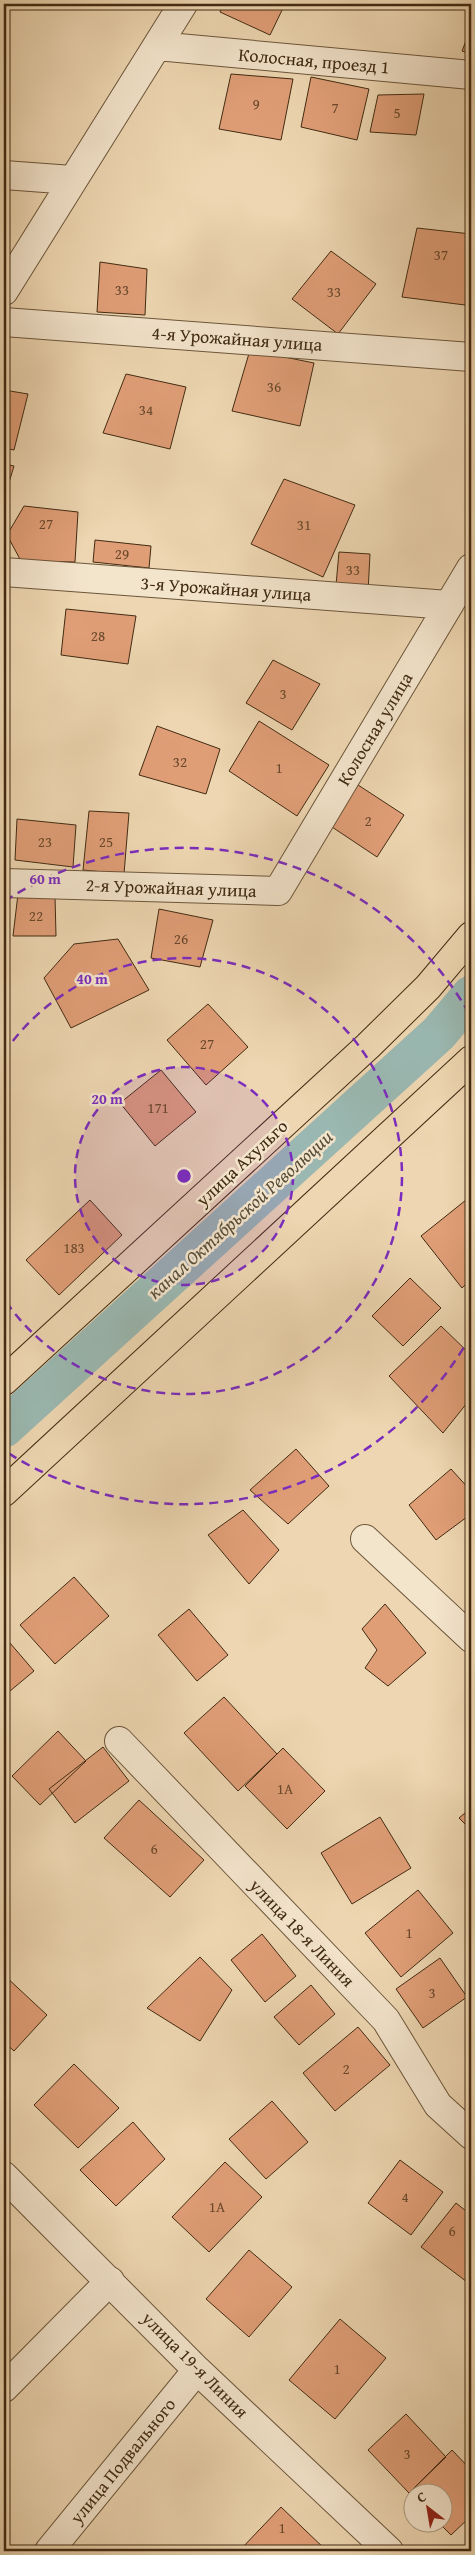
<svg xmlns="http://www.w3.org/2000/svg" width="475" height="2555" viewBox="0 0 475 2555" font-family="'Gentium Book Plus',serif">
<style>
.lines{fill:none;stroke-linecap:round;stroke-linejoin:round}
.canal{stroke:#9ab8b1;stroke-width:39}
.building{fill:#e09e77;stroke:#412b12}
.minor-casing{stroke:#6c563a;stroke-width:30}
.major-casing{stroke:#412b12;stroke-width:30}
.minor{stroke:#f3e4cc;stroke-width:28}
.major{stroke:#edd6b1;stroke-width:28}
.ring{fill:none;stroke:#7b2cbf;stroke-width:2.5;stroke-dasharray:9 6}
.labels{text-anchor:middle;stroke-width:5;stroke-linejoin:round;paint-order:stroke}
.number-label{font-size:15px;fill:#69482b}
.street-label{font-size:18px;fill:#412b12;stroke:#f3e4cc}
.water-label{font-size:19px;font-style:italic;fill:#574e3a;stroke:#f3e4cc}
.centre{fill:#7b2cbf;stroke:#f3e4cc;stroke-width:2.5}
.ring-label{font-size:15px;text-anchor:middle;font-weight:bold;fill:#7b2cbf;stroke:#f3e4cc;stroke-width:5;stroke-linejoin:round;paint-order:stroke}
</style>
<rect width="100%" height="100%" fill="#edd6b1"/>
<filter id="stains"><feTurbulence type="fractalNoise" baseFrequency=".004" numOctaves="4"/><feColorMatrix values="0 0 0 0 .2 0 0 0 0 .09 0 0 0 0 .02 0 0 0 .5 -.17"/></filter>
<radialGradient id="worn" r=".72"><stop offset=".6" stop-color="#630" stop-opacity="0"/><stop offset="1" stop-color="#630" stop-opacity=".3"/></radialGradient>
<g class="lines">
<path class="canal" d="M4,1428l435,-395 32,-38"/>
</g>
<path class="building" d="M224,4h61l-15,31 -50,-23z
M471,28v26l-9,-3z
M231,74l62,5 -12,61 -62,-11z
M311,77l58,12 -12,51 -56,-13z
M424,94l-8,41 -46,-3 8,-37z
M417,228l54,6v42l-6,29 -63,-8z
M331,251l45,33 -38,50 -46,-35z
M100,262l47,7 -2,46 -48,-3z
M250,350l64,13 -14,63 -68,-15z
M126,374l60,13 -16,62 -67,-16z
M4,390l24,4 -14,56 -10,-2z
M4,464l10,2 -10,33z
M284,479l71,26 -32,72 -72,-33z
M24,506l54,6 -3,50 -54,-1 -14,-26z
M95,540l56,6 -2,22 -56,-6z
M339,552l31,2 -2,38 -32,-7z
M66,609l70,7 -8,48 -67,-9z
M273,660l47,24 -28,46 -46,-27z
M259,721l70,44 -32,51 -68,-45z
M157,726l63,23 -14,45 -67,-19z
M355,783l49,32 -27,42 -45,-30z
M89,811l40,2 -5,61 -41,-4z
M17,819l59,6 -3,42 -58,-7z
M18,894l37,2 1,40h-43z
M159,909l54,11 -13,47 -49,-9z
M118,939l31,51 -78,38 -27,-50 30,-34z
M208,1004l40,43 -42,38 -39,-45z
M161,1070l35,42 -41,34 -35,-43z
M471,1196v83l-9,9 -41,-52z
M90,1200l32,35 -63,60 -33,-35z
M410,1278l31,30 -38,38 -31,-30z
M441,1326l30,29v43l-28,35 -54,-57z
M296,1449l33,37 -41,38 -38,-34z
M451,1469l20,22v23l-35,26 -27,-35z
M243,1510l36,40 -30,34 -41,-49z
M471,1537v12l-5,-7z
M74,1577l35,39 -54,48 -35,-39z
M385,1604l41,49 -38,33 -23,-18 12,-18 -15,-21z
M189,1609l39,46 -31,26 -39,-46z
M4,1636l30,35 -30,25z
M224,1697l53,57 -39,37 -54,-58z
M58,1731l28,30 -46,44 -28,-29z
M103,1747l26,34 -54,42 -26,-34z
M283,1748l42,43 -38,38 -42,-43z
M4,1780l5,7 -5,5z
M139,1800l65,60 -34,37 -66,-59z
M471,1808v22l-12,-12z
M380,1817l31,51 -59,36 -31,-51z
M418,1890l35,43 -52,44 -36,-44z
M262,1934l34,42 -31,26 -34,-42z
M200,1957l32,33 -32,51 -53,-33z
M440,1958l27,39 -44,31 -27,-39z
M4,1975l43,40 -33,36 -10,-9z
M311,1985l24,29 -36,31 -25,-28z
M358,2027l32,38 -55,46 -32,-38z
M74,2064l45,44 -41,40 -44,-43z
M272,2101l36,41 -42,37 -37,-40z
M133,2122l32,37 -49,47 -36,-36z
M400,2160l43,32 -32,43 -43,-32z
M225,2162l37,35 -53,55 -37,-35z
M456,2203l15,12v61l-4,6 -46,-35z
M249,2250l43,37 -43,50 -43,-38z
M340,2319l46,39 -51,61 -46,-39z
M406,2414l40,43 -37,36 -41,-43z
M452,2450l19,20v46l-20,19 -13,-13h4v-30h-30v5l-3,-4z
M281,2507l46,44h-84l-2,-2z
M471,2542v9h-3l-3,-2z"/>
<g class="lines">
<defs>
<path id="minor" d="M157,46l314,29
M4,175l68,5
M4,291l179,-287
M4,322l467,35
M4,572l445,33
M4,883l274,8 193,-323
M365,1539l106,99
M119,1741l267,279 52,85 33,30
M4,2176l193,194 192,181
M4,2388l106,-107
M49,2551l148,-181"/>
<path id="major" d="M4,1381l364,-335 60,-59 43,-51
M4,1492l467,-432"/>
</defs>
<use href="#minor" class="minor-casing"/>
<use href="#major" class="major-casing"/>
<use href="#minor" class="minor"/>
<use href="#major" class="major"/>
</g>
<circle cx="184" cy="1176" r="109" fill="#7b2cbf" fill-opacity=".12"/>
<g class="ring">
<circle cx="184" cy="1176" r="109"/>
<path d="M4 1053A218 218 0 1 1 4 1299"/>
<path d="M471 1335A328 328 0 0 1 5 1451M5 901A328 328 0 0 1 471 1017"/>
</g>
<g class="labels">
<g class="number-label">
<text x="256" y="109">9</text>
<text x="335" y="113">7</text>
<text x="397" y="118">5</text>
<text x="441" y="260">37</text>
<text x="122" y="295">33</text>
<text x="334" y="297">33</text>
<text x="274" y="392">36</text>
<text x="146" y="415">34</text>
<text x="46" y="529">27</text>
<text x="304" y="530">31</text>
<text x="122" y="559">29</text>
<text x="353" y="575">33</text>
<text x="98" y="641">28</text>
<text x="283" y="699">3</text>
<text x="180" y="767">32</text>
<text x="279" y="773">1</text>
<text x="368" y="826">2</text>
<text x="45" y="847">23</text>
<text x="106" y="847">25</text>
<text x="36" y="921">22</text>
<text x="181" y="944">26</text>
<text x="207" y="1049">27</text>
<text x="158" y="1113">171</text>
<text x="74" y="1253">183</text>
<text x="285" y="1794">1А</text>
<text x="154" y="1854">6</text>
<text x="409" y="1938">1</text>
<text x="432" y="1998">3</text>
<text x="346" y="2074">2</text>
<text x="405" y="2202">4</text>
<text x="217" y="2212">1А</text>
<text x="452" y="2236">6</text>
<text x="337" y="2374">1</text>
<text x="407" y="2459">3</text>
<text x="282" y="2533">1</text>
</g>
<g class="street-label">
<text transform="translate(314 61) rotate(5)" y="6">Колосная, проезд 1</text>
<text transform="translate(237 339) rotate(4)" y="6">4-я Урожайная улица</text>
<text transform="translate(226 589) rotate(4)" y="6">3-я Урожайная улица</text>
<text transform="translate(375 729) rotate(-59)" y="6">Колосная улица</text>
<text transform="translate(171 888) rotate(2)" y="6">2-я Урожайная улица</text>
<text transform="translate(242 1163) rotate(-43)" y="6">улица Ахульго</text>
<text transform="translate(302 1933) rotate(46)" y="6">улица 18-я Линия</text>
<text transform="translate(195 2365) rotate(45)" y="6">улица 19-я Линия</text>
<text transform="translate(123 2461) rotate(-51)" y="6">улица Подвального</text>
</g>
<g class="water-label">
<text transform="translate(240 1214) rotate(-42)" y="7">канал Октябрьской Революции</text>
</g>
</g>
<circle cx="184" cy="1176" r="8" class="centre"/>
<g class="ring-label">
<text x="45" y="884">60 m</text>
<text x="92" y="984">40 m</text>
<text x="107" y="1104">20 m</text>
</g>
<rect width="475" height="2555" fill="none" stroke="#edd6b1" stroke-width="20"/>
<rect x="5" y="5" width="465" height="2545" fill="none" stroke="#412b12" stroke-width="2.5"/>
<rect x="10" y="10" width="455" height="2535" fill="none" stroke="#412b12"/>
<g transform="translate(428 2508) rotate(329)"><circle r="24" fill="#f3e4cc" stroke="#ac9a82"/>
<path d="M0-4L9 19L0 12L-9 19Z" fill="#8f2418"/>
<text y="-8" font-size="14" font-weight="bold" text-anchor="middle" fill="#412b12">С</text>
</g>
<rect width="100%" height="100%" filter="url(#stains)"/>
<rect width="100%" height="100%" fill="url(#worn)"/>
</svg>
